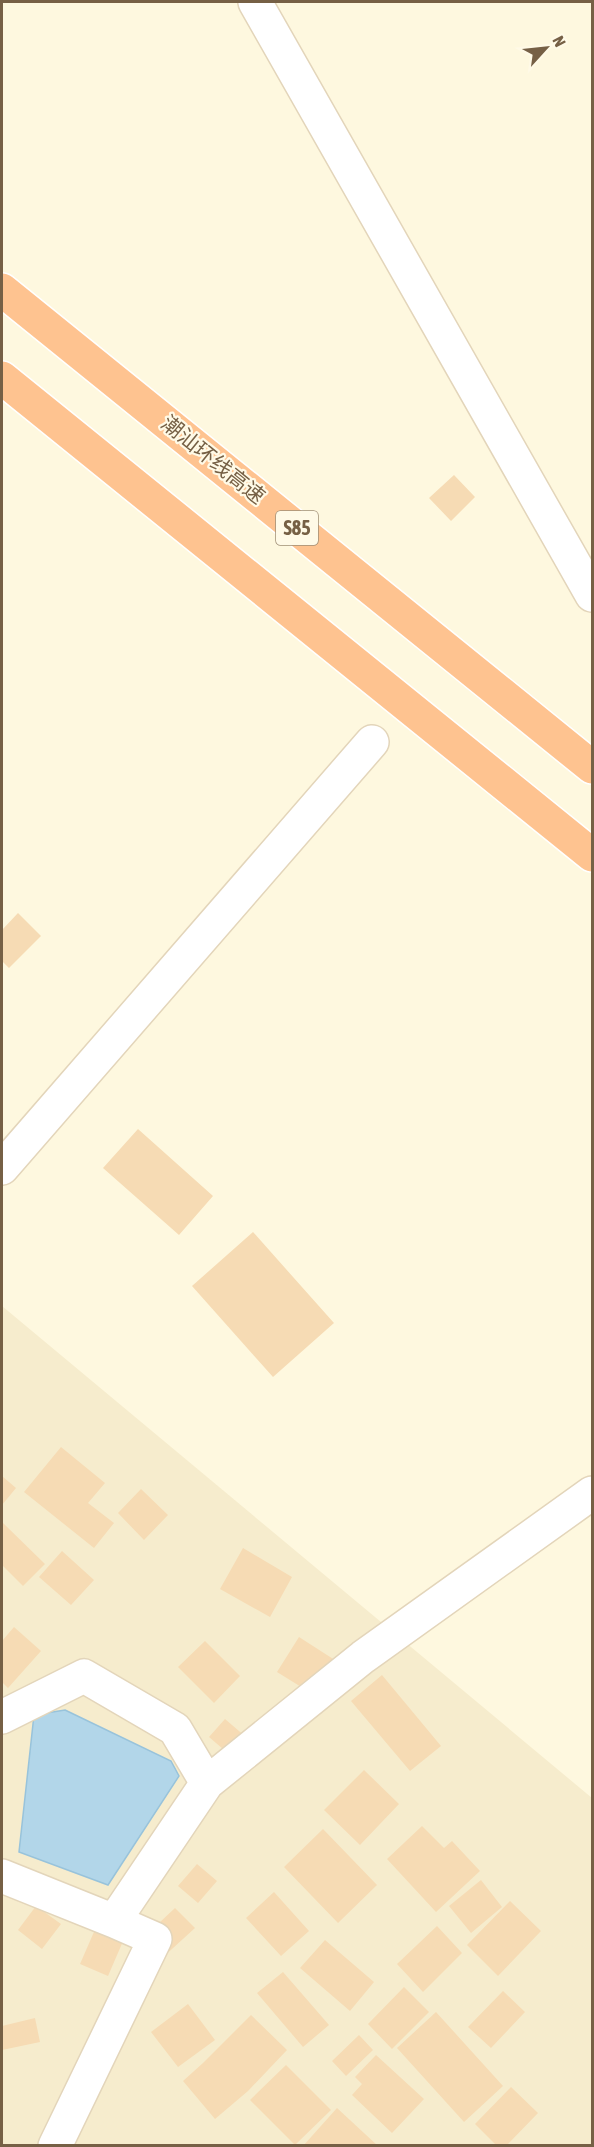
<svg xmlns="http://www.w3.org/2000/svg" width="594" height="2147" viewBox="0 0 594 2147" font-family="'Asap Condensed','Noto Sans SC',sans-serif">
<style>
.residential{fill:#f6eccd}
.water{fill:#b2d6e9;stroke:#98c3db;stroke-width:1.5}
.building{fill:#f6dbb4}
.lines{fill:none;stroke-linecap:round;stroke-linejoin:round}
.minor-casing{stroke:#e3d5ba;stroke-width:36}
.highway-casing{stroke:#fff;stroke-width:36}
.minor{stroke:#fff;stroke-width:33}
.highway{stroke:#fec390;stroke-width:33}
.labels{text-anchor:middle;stroke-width:4.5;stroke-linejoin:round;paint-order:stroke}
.shield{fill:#fffae7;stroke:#9f8e76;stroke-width:1.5}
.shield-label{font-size:20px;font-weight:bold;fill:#766045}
.street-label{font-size:21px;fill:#766045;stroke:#fffae7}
</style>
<rect width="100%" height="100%" fill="#fef8df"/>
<path class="residential" d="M2,1306l590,492v347h-590z"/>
<path class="water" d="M65,1710l106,51 8,15 -71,109 -89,-33 15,-137z"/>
<path class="building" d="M454,475l21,22 -24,24 -22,-23z
M18,913l23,23 -32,32 -7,-7v-31z
M138,1129l75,67 -34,39 -76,-67z
M253,1232l81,91 -61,54 -81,-91z
M61,1447l44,36 -17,20 26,20 -20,25 -70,-56z
M2,1476l14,12 -14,17z
M141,1489l27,26 -24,25 -26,-27z
M3,1523l42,41 -22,22 -21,-21v-40z
M243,1548l49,29 -22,40 -50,-28z
M62,1551l32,29 -23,25 -32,-28z
M14,1627l27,24 -33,37 -6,-6v-41z
M299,1637l42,27 -22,34 -42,-26z
M205,1641l35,35 -26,27 -36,-36z
M382,1675l59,71 -31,25 -59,-70z
M225,1719l21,18 -16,18 -21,-18z
M364,1770l35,34 -39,41 -36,-35z
M422,1826l22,22 8,-7 28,30 -44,41 -49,-53z
M323,1829l54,56 -39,38 -54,-56z
M197,1864l20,17 -19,22 -20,-17z
M481,1880l21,27 -31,26 -22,-27z
M274,1892l35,39 -28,25 -35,-38z
M510,1901l31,30 -43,45 -31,-31z
M36,1906l25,18 -19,25 -24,-19z
M175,1908l20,20 -34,31 -19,-20z
M97,1925l30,7 -19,44 -28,-12z
M437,1926l25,27 -39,39 -26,-28z
M325,1940l49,42 -24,29 -50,-43z
M283,1972l46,53 -26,22 -46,-54z
M404,1987l25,25 -37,37 -24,-25z
M503,1991l22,21 -34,36 -23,-21z
M188,2004l27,36 -37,27 -27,-35z
M436,2012l67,74 -39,36 -67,-74z
M251,2015l36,35 -39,41 -33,28 -32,-38 20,-18z
M35,2018l5,24 -38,8v-24z
M359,2035l14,15 -27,26 -14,-15z
M376,2055l48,44 -32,34 -40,-38 10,-11 -7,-7z
M286,2065l45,45 -36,35 -45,-45z
M511,2087l27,26 -32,33h-9l-22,-22z
M337,2108l41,38h-75z"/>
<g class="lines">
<defs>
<path id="minor" d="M255,2l337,593
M2,1168l370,-426
M2,1717l82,-41 91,53 32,54 -93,138 -112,-45
M207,1783l156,-126 229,-164
M55,2146l100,-207 -41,-18"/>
<path id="highway" d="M2,290l590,477
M2,378l590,477"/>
</defs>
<use href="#minor" class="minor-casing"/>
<use href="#highway" class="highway-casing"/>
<use href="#minor" class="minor"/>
<use href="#highway" class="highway"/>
</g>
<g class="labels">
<rect class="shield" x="276" y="511" width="42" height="34" rx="4.5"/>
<g class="shield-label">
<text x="297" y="535">S85</text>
</g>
<g class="street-label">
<text transform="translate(213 460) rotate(39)" y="7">潮汕环线高速</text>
</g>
</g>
<rect width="594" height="2147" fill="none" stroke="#766045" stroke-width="6"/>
<g transform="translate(546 48) rotate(63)" stroke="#fffae7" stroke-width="4.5" paint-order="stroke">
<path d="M0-4.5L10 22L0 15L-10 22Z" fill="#766045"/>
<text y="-9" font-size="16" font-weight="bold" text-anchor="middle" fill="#766045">N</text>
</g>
</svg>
